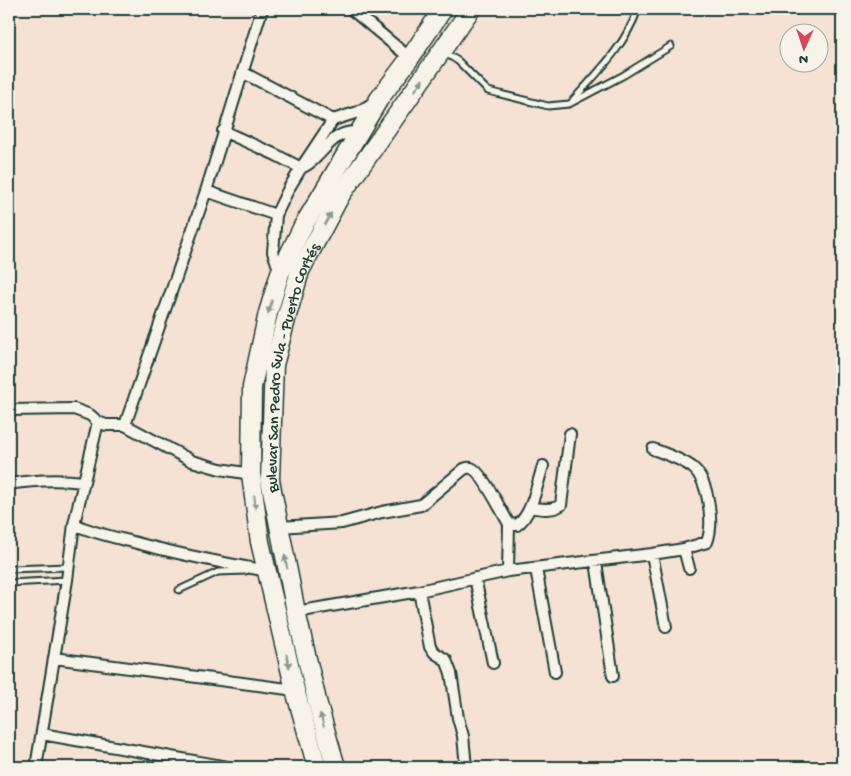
<svg xmlns="http://www.w3.org/2000/svg" width="851" height="776" viewBox="0 0 851 776" font-family="'Gochi Hand',sans-serif">
<style>
.lines{fill:none;stroke-linecap:round;stroke-linejoin:round}
.lane-casing{stroke:#1f3d34;stroke-width:9}
.street-casing{stroke:#1f3d34;stroke-width:14}
.highway-casing{stroke:#1f3d34;stroke-width:21}
.lane{stroke:#f7f3e8;stroke-width:5}
.street{stroke:#f7f3e8;stroke-width:10}
.highway{stroke:#f7f3e8;stroke-width:18}
.oneway{fill:#8b988e}
.labels{text-anchor:middle;stroke-width:4;stroke-linejoin:round;paint-order:stroke}
.street-label{font-size:16px;fill:#1f3d34;stroke:#f7f3e8}
</style>
<rect width="100%" height="100%" fill="#f6e2d5"/>
<filter id="ink" filterUnits="userSpaceOnUse"><feTurbulence type="fractalNoise" baseFrequency=".02" numOctaves="2"/><feDisplacementMap in="SourceGraphic" scale="10" xChannelSelector="R" yChannelSelector="G"/><feConvolveMatrix kernelMatrix="1 2 1 2 8 2 1 2 1" color-interpolation-filters="sRGB"/></filter>
<g filter="url(#ink)">
<g class="lines">
<defs>
<path id="lane" d="M445,53l13,8 30,30 60,15 21,-2 55,-29 47,-29
M573,100c26,-29 52,-54 65,-91
M9,569l60,-2
M9,583l58,-3
M179,590l39,-18 28,-1"/>
<path id="street" d="M351,9l59,49
M244,73l89,47 -32,48c22,-9 30,-41 59,-35
M333,120l25,-8 15,-9
M223,131l53,24 25,13 -12,20 -13,27 -3,37 7,20
M206,191l70,24
M9,410l65,-1 16,6 8,7 8,3h19l67,36 28,8 31,5
M125,425l81,-234 56,-182
M9,484c25,-4 50,-5 75,-2
M530,507c10,2 22,4 31,-2l9,-71
M74,524c19,9 39,13 59,18 44,12 89,21 135,29
M279,527l63,-4 40,-11 39,-7 43,-36c3,-1 4,-2 7,-1 10,2 32,46 38,56
M684,549l5,19
M652,554l14,73
M596,562l17,114
M536,569l19,103
M508,571l1,-47 8,1c15,-10 20,-41 26,-59
M475,578l18,85
M419,591l11,56 5,6 11,7 5,13 7,45 5,18 3,31
M296,612l123,-21 89,-20 144,-17 32,-5 23,-7c7,-18 2,-62 -15,-75 -11,-8 -26,-13 -39,-18
M54,658l241,32
M42,734l185,33
M36,767l31,-187 7,-56 24,-102"/>
<g id="highway">
<path d="M317,767l-22,-77 -35,-148 -9,-68 1,-87 16,-74 12,-40 23,-47 76,-127 31,-41 33,-49"/>
<path id="s1" d="M336,767l-18,-62 -22,-93 -26,-132 4,-115 14,-53 12,-41 40,-75 131,-187"/>
</g>
</defs>
<use href="#lane" class="lane-casing"/>
<use href="#street" class="street-casing"/>
<use href="#highway" class="highway-casing"/>
<use href="#lane" class="lane"/>
<use href="#street" class="street"/>
<use href="#highway" class="highway"/>
</g>
<defs><path id="oneway-solid" d="M-6-.8H1V-3.2L6.5 0L1 3.2V.8H-6Z" transform="scale(1.25)"/></defs>
<g class="oneway">
<use href="#oneway-solid" transform="translate(419 85) rotate(-55)"/>
<use href="#oneway-solid" transform="translate(328 219) rotate(-62)"/>
<use href="#oneway-solid" transform="translate(270 307) rotate(107)"/>
<use href="#oneway-solid" transform="translate(255 502) rotate(83)"/>
<use href="#oneway-solid" transform="translate(286 562) rotate(-101)"/>
<use href="#oneway-solid" transform="translate(288 661) rotate(77)"/>
<use href="#oneway-solid" transform="translate(322 720) rotate(-106)"/>
</g>
</g>
<g class="labels">
<g class="street-label">
<text dy="6" stroke="none"><textPath href="#s1" startOffset="410">Bulevar San Pedro Sula - Puerto Cortés</textPath></text>
</g>
</g>
<rect width="851" height="776" fill="none" stroke="#f7f3e8" stroke-width="30"/>
<rect x="15" y="15" width="821" height="746" fill="none" stroke="#1f3d34" stroke-width="2" filter="url(#ink)"/>
<g transform="translate(804 48) rotate(183)"><circle r="24" fill="#f7f3e8" stroke="#a1aaa0"/>
<path d="M0-4L9 19L0 12L-9 19Z" fill="#d1495b"/>
<text y="-8" font-size="14" font-weight="bold" text-anchor="middle" fill="#1f3d34">N</text>
</g>
</svg>
